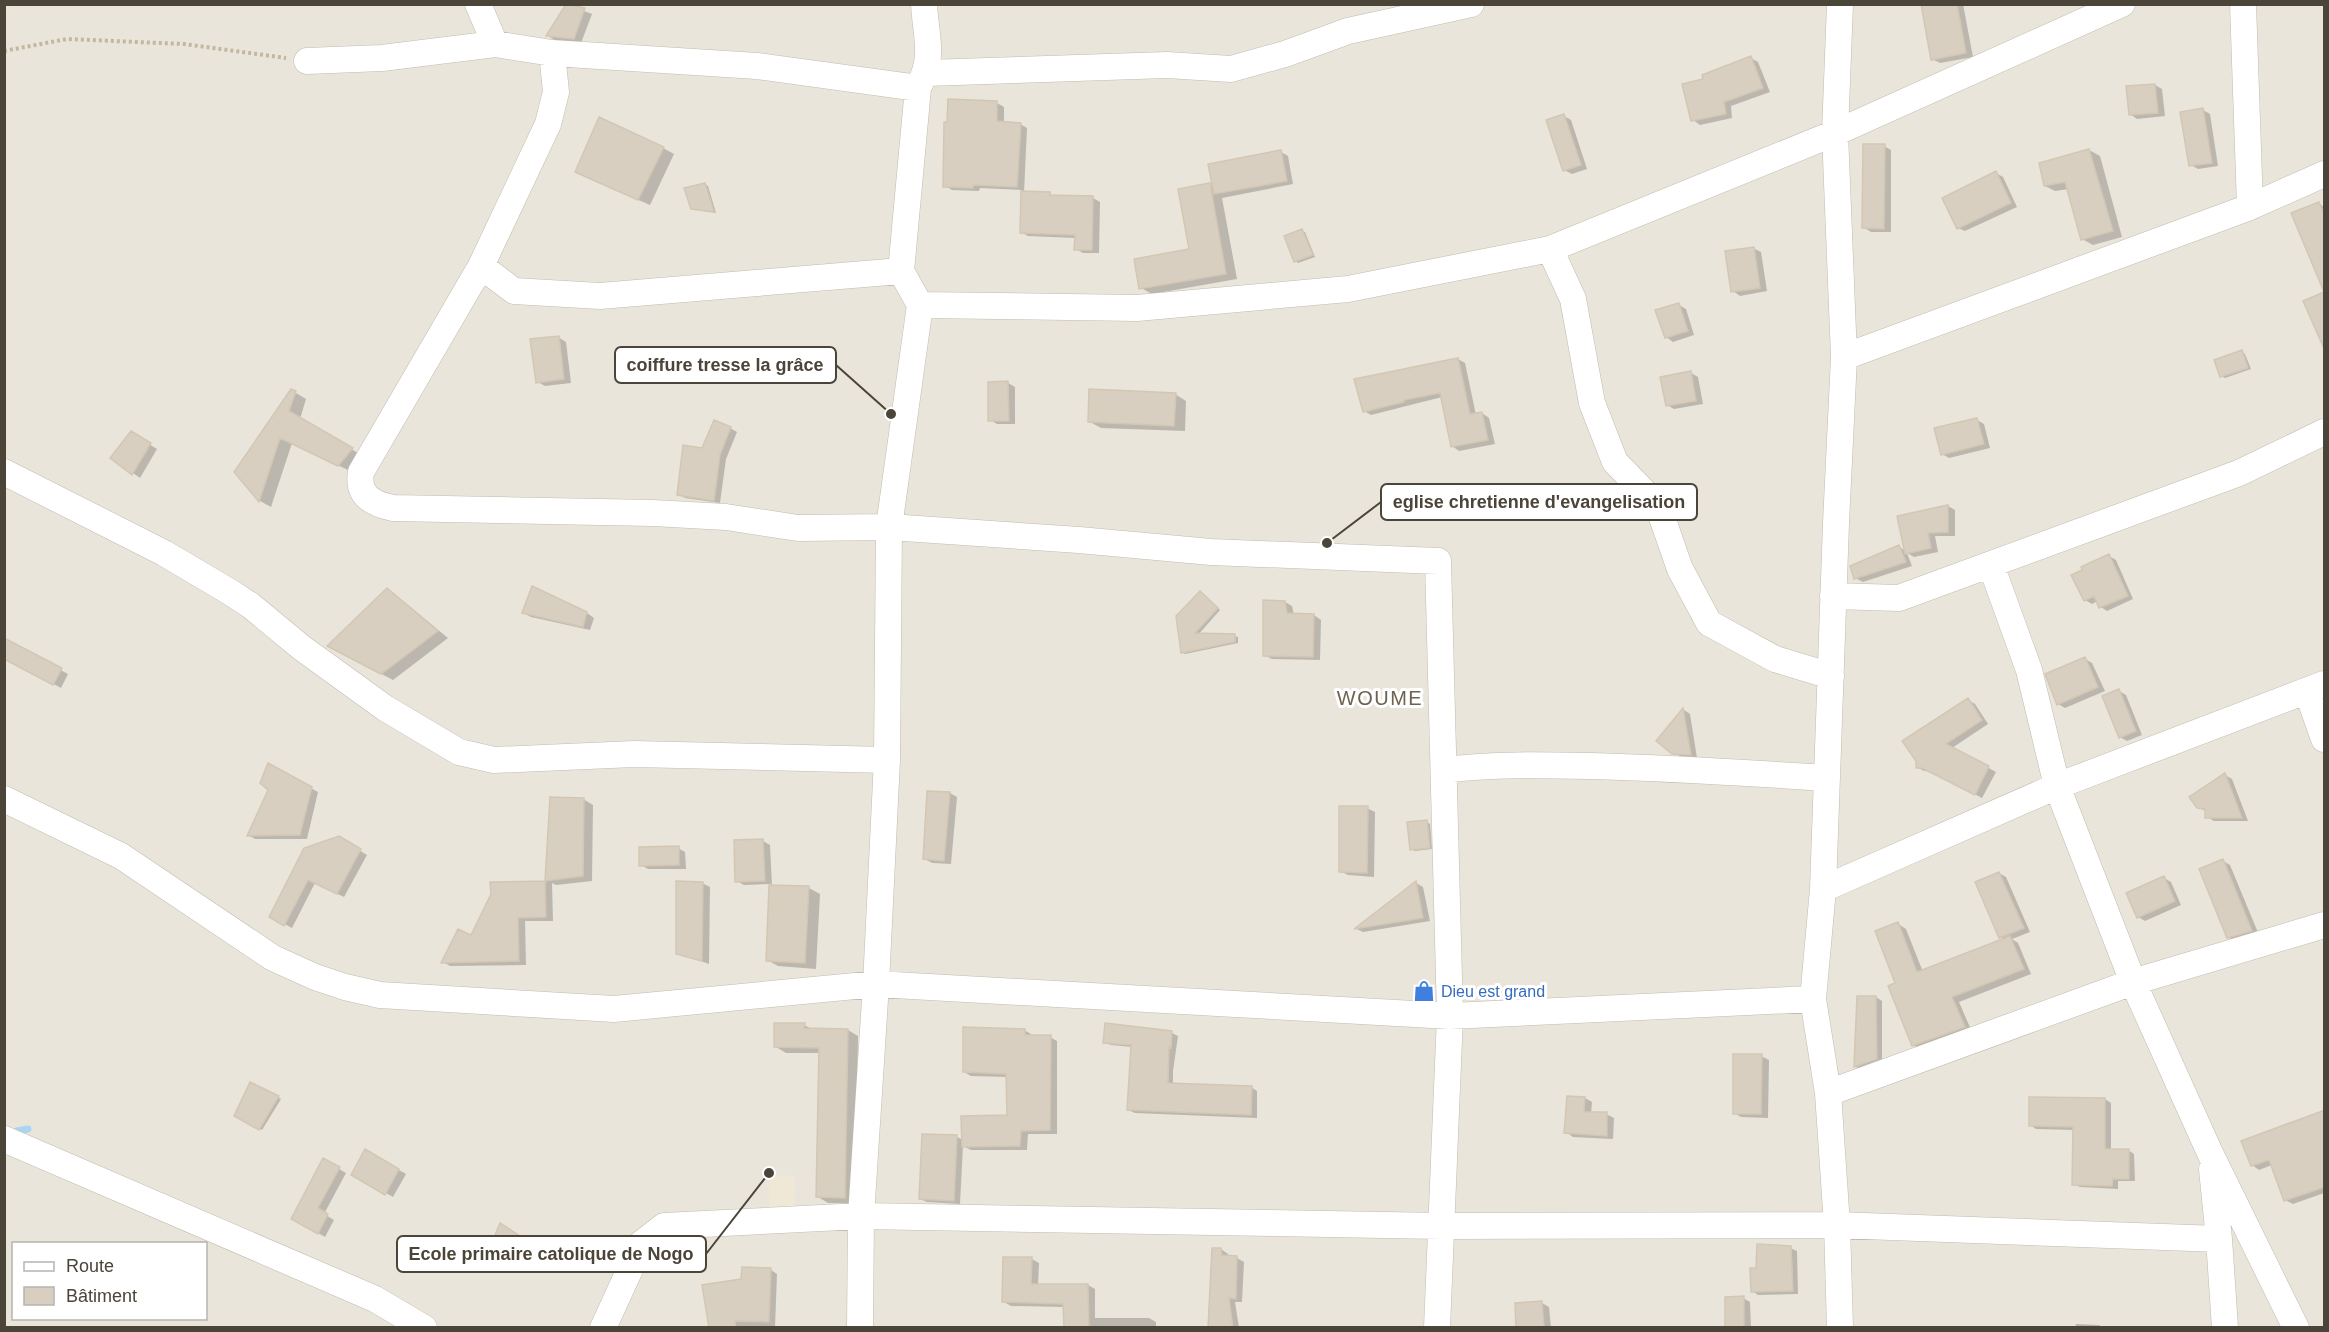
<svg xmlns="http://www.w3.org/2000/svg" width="2329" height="1332" viewBox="0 0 2329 1332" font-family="Helvetica,sans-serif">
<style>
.residential{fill:#eae5da;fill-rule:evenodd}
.education{fill:#efe8d6}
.shadow{fill:#0003}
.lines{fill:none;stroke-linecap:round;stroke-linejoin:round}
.stream{stroke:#a9d4f2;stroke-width:7}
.building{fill:#d8cfc1;stroke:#d3c7b4;stroke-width:1.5}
.minor-casing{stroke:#c2bbae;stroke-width:27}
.path{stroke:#c4b79f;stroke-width:4;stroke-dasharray:3 3;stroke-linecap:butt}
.minor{stroke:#fff;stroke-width:26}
.labels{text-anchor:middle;stroke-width:6;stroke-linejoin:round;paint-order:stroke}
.shop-label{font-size:16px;fill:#366cbe;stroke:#fff;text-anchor:start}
.quarter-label{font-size:20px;letter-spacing:1.5px;fill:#6e6250;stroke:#fff}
.leader{fill:none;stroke:#4b4439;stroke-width:2}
.callout-dot{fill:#4b4439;stroke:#fff;stroke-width:2}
.callout{fill:#fff;stroke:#4b4439;stroke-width:2}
.callout-label{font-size:18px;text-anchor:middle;font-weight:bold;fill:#4b4439}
</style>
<rect width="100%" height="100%" fill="#f6f3ec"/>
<path class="residential" d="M5,5h2319v1322l-2319,1zM14,1244h192v74h-192z"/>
<path class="education" d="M770,1175l25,1 -1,33 -25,-2z"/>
<path class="shadow" d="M1922,4h41l10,53 -33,6 -8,-4z
M568,5l24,9 -11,29 -26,-3 -7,-4z
M1751,58l7,4 12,30 -39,14 1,12 -32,7 -7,-5 12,-40z
M2155,85l7,4 3,27 -28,3 -7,-5z
M949,100l48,3 7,4v16l16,1 7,4 -3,65 69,5 7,4 -1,51h-16l-7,-4v-11l-48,-2 -7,-4 1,-42 -42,-2 -1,3 -27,-1 -7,-4z
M2203,110l7,4 8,52 -20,3 -7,-4z
M1564,116l7,4 16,49 -15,5 -8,-4z
M1884,146l7,4v82h-20l-8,-5z
M663,148l11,6 -24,51 -62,-27z
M2089,150l11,6 22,81 -29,8 -11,-6 -13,-50 -14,2 -10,-5z
M1281,152l7,4 5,28 -71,14 15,81 -85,15 -11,-6 50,-37 19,-66 4,2z
M1996,173l7,4 14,30 -52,24 -7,-3z
M705,184l3,2 8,27 -24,-5z
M2318,203l6,4v81z
M1302,231l3,1 10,25 -17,6 -3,-2z
M1753,248l8,4 6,39 -27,5 -7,-5z
M1679,305l7,4 8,26 -21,7 -7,-5z
M558,337l8,5 5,41 -26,3 -7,-4z
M2242,352l3,2 6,15 -26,9 -3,-2z
M1458,359l7,4 11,52 6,-2 7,5 6,26 -36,7 -7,-5 -10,-49 -71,18 -7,-4z
M1691,373l7,4 5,27 -29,5 -7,-4z
M1008,383l7,4v37h-18l-7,-4z
M291,390l15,9 -6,20 63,37 -13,15 -58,-28 -21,64 -11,-6 -24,-29z
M1175,394l11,7 -1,30 -84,-3 -11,-6z
M1977,420l7,4 6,24 -41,10 -7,-4z
M730,428l7,4 -11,27 -6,44 -35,-5 -6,-4 24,-44z
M131,433l26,16 -17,29 -28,-20z
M1948,506l7,4v26h-20l3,16 -24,5 -7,-4 5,13 -49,16 -8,-4 44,-31 7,4 -7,-33z
M2109,556l7,4 17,39 -26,12 -6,-4 -3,-6 -6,3 -7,-4z
M387,590l11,7 50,41 -55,42 -53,-28z
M1203,594l17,16 -22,25 36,1 4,1v6l-53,11 -3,-2z
M1285,602l7,4 2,9h20l7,5 -1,40 -48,-1 -8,-4z
M524,613h63l7,5 -4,12 -59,-13z
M8,642l60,32 -7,14 -57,-31z
M2085,659l7,4 13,28 -40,17 -7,-4z
M2119,691l7,4 16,40 -15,6 -7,-4z
M1968,700l7,4 13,20 -36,24 44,24 -14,26 -51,-27h-7l-7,-4z
M1684,710l6,4 7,44 -16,-1 -23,-17z
M269,765l49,27 -11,47h-52l-7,-4 21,-46z
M2225,775l7,4 16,42h-34l-7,-4v-5l-9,-5z
M950,793l7,4 -6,67 -19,-1 -7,-4z
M551,799h32l10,6 -1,76 -36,4 -4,-2 1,38h-28l1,44 -76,1 -7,-4 28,-25 21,-43v-10l54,-2z
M1367,808l8,4 -1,65 -26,-2 -8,-4z
M1427,822l3,2 2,25 -17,2 -3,-2z
M339,838l28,17 -23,42 -29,-14 -23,45 -21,-11z
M763,841l7,4 2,41 37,2 11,6 -4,75 -38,-3 -11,-6 4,-76 -27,1 -7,-4z
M678,848l7,4 1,17h-38l-7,-4z
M2223,861l7,4 29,70 -24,7 -7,-5z
M1999,873l7,4 24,55 -18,7 6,4 13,31 -72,28 13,30 -51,18 -8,-5 -16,-61 1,-60 8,5 17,43 82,-32 -5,-3z
M2164,878l7,4 10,23 -36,16 -7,-4z
M702,883l8,4 -1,77 -31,-11z
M1416,883l7,4 7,34 -67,11 -6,-3z
M1858,997h18l6,4v61l-20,8 -6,-3z
M804,1025l8,4 36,1 10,6 -3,168 -27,-1 -10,-6 3,-144h-35l-10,-6z
M1024,1030l7,4v3h19l7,4v93h-29l-1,16h-56l-8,-4 -3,58 -33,-2 -7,-3 37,-62 6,3 45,-23v-40l-37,-1 -7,-4z
M1172,1033l6,3 -5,35v14l78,2 6,4v27l-122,-5 -7,-3 4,-63 -21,-2 -6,-3z
M1761,1056l8,4 -1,58 -27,-1 -7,-4z
M251,1084l30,15 -19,31 -26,-15z
M1585,1098l7,4 -1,12h15l8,4 -1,21 -40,-2 -7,-5z
M2030,1099h75l6,4v47h17l6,4 1,27h-17v8l-38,-2 -6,-3 1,-54 -39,-1 -6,-4z
M2324,1112v81l-31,11 -8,-4 -13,-35 -13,5 -7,-5z
M366,1151l40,23 -13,23 -40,-22z
M324,1160l22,13 -22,41 10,6 -9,17 -32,-19z
M508,1229l21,14 -11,23 -21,-11z
M1790,1248l7,3 1,43 -40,1 -6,-4 5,-22z
M1221,1249l7,5v3l9,1 7,4 -2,40h-7l4,26h-31l2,-2z
M1032,1259l7,4 -1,22h50l7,4v29h54l7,4v6h-91v-21l-54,-1 -7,-4z
M771,1270l6,4 -2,54h-65l33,-47z
M1743,1298l7,4 1,26h-24z
M1542,1303l7,4 2,21h-33z
M2076,1324l23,1 4,3h-28z"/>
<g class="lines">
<path class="stream" d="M12,1135l5,-4 11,-2"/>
</g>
<path class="building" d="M566,4l19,4 -11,31 -28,-3z
M1921,4h36l9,49 -35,7z
M1751,56l12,32 -39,14 2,12 -35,7 -9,-37 21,-5 -1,-4z
M2155,84l3,29 -29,2 -3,-29z
M948,99l49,2v20l24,2 -4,64 -44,-2v3l-30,-1 1,-65h3z
M2203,108l9,55 -23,3 -9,-54z
M1564,114l17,51 -18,6 -17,-51z
M599,117l65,30 -26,53 -63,-28z
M1863,144h22l-1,85 -22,-1z
M2089,149l24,82 -32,9 -16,-58 -21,4 -5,-23z
M1281,150l6,31 -73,13 -6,-30z
M1996,171l15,32 -54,26 -15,-31z
M705,183l9,29 -23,-3 -7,-21z
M1210,183l16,91 -87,15 -5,-30 55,-10 -11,-60z
M1021,191l29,1v3l43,1 -1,54h-18l1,-15 -55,-2z
M2319,202l6,14v135l-22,-50 21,-9 -33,-79z
M1302,229l11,26 -19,7 -10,-26z
M1754,247l6,41 -29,4 -6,-41z
M1679,303l9,28 -23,7 -10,-28z
M559,336l5,43 -28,4 -6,-44z
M2242,350l6,18 -28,9 -6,-17z
M1458,358l12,56 12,-2 6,28 -37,7 -11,-54 -36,7v2l-41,10 -9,-33z
M1691,371l5,30 -30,5 -6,-29z
M1008,381l1,40h-21v-39z
M291,389l5,2 -7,20 64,37 -15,18 -58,-28 -21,64 -25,-30z
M1089,389l87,4 -2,33 -86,-4z
M1977,418l7,26 -43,11 -7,-27z
M714,420l17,7 -11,28 -6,46 -37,-6 6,-50 19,3z
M131,431l20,12 -19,32 -22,-17z
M1948,505v27l-20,1 3,15 -26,6 -8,-38z
M1899,545l7,17 -52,17 -4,-13z
M2109,554l19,42 -29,12 -5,-12 -10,5 -13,-26 11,-5 -1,-3z
M532,586l55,26 -4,15 -61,-14z
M387,588l51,43 -57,43 -54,-28z
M1200,591l18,17 -23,25 40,1v8l-54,11 -5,-37z
M1263,600l22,1 2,12 27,1 -1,43 -50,-1z
M4,638l58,30 -9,17 -49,-26z
M2085,657l13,30 -41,18 -12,-31z
M2119,689l17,42 -17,7 -17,-42z
M1968,698l14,22 -36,24 43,22 -14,29 -53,-27h-6v-7l-14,-20z
M1683,708l8,47 -19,-1 -16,-13z
M268,763l44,24 -12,48 -53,1 21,-46 -8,-7z
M2225,773l17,45h-37v-9l-8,-1 -8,-11z
M927,791l23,1 -6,69 -21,-2z
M550,797l34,1 -1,78 -38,5z
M1339,806h29l-1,67 -28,-1z
M1427,820l3,28 -20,2 -3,-28z
M339,836l22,13 -24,45 -29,-14 -24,46 -15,-9 35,-69z
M763,839l2,42 -30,1 -1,-42z
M679,846v19l-40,1v-19z
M2223,859l29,72 -25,7 -28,-69z
M1999,872l25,56 -25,10 -24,-56z
M2164,876l11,25 -38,17 -11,-25z
M545,881l1,36 -28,1 1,43 -78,2 17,-34 13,6 20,-41 -1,-12z
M676,881l27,1 -1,79 -26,-7z
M1416,881l7,37 -69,11z
M769,885l40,1 -4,77 -39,-2z
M1898,922l19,50 93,-36 14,33 -72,28 13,30 -53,19 -24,-60 7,-3 -20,-52z
M1857,996h19l1,63 -23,8z
M774,1023h31l-1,5 44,1 -3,169 -29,-1 3,-149 -45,-1z
M1105,1023l67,8 -1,17 -2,-1 -1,36 84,3 -1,29 -124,-5 4,-65 -28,-2z
M963,1027l62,2v6h26l-1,95 -29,1 -1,15 -58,1 -1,-31 46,-1 -1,-41 -43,-2z
M1733,1054h29l-1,60h-28z
M250,1082l29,14 -20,34 -25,-14z
M1567,1096l18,1 -1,15h23v24l-43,-3z
M2029,1097l76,1v51h24v30h-16l-1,7 -40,-1 1,-58 -44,-1z
M2325,1110v77l-41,14 -15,-41 -18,6 -10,-25z
M922,1134l35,1 -3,66 -35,-2z
M365,1149l34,20 -14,26 -34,-20z
M323,1158l17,9 -22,41 10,6 -10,20 -27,-15z
M500,1223l23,15 -13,25 -22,-11z
M1757,1244l34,2 2,45 -42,1 -1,-24h6z
M1212,1248h9l1,7 15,1 -1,43 -7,-1 4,30h-25z
M1003,1257h29l-1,27h57l1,44h-25l-1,-24 -61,-2z
M742,1267l29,1 -2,54 -34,-1 1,7h-27l-7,-43 39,-6z
M1744,1296v32h-19v-31z
M1542,1301l2,27h-28l-1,-25z"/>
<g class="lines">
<defs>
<path id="minor" d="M478,4l17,40
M1840,4l-5,129 9,224
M552,53l4,39 -8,32 -67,142 -120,206c-4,24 12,32 32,36l260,5 73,4 72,11 91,-1 190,13 132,12 227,9 12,455 -13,312
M307,61l75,-3 113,-14 57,9 205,13 161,22
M927,73l240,-8 64,4 54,-15 63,-23 123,-27
M2250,207l74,-33
M1550,249l23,50 19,104 23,59 43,44 22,63 29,54 66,36 56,17
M481,266l33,25 86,5 301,-25
M920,305l217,3 211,-19 202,-40 285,-116 287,-129
M4,472l160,81 66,39 20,13 52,43 83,60 74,44 35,8 140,-6 253,6
M1991,565l38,105 28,116 76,196 77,171 86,175
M1833,596l66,2 340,-125 85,-41
M2307,691l17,48
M1444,770c48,-6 97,-5 146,-4 79,2 158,7 237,12
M4,799l117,57 152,102 42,19 30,10 35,8 234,14 262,-25 574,32 363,-17
M1823,889l234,-103 267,-102
M1828,1093l305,-111 191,-57
M4,1139l371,160 49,29
M2212,1169l7,70 6,89
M603,1328l39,-85 22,-17 197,-10 581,10 395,-1 382,14
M860,1328l1,-112 15,-232 11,-224 2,-233 31,-222 -19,-34 17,-183c17,-32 8,-49 6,-84
M1840,1328l-3,-103 -9,-132 -15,-94 10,-110 13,-366 8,-166 406,-150 -7,-203"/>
</defs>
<use href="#minor" class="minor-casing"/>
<path class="path" d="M4,51l63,-12 117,5 102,14"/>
<use href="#minor" class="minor"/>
</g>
<defs>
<symbol id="shop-bare" viewBox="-9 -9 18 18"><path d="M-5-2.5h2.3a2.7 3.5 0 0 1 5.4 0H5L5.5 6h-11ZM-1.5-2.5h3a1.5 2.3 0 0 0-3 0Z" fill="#3f7fe0" stroke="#fff" stroke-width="2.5" paint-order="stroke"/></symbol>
</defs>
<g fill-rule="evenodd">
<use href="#shop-bare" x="1409" y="976" width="30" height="30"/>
</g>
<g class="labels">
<g class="shop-label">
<text x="1441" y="997">Dieu est grand</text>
</g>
<g class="quarter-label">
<text x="1380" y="705">WOUME</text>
</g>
</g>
<path class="leader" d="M891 414L836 365M1327 543L1381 502M769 1173L706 1254"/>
<g class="callout-dot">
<circle cx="891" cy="414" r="6"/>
<circle cx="1327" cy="543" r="6"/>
<circle cx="769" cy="1173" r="6"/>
</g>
<g class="callout">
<rect x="615" y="347" width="221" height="36" rx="6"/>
<rect x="1381" y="484" width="316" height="36" rx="6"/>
<rect x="397" y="1236" width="309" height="36" rx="6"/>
</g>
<g class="callout-label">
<text x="725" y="371">coiffure tresse la grâce</text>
<text x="1539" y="508">eglise chretienne d'evangelisation</text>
<text x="551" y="1260">Ecole primaire catolique de Nogo</text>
</g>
<rect width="2329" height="1332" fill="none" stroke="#4b4439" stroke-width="12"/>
<rect x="12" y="1242" width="195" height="78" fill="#ffffff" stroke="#b7b4b0" stroke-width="1.5"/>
<rect x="24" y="1262" width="30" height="9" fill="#ffffff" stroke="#b7b4b0" stroke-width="1.5"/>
<text x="66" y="1272" font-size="18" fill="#4b4439">Route</text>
<rect x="24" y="1287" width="30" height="18" fill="#d8cfc1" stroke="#b7b4b0" stroke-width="1.5"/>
<text x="66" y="1302" font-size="18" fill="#4b4439">Bâtiment</text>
</svg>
